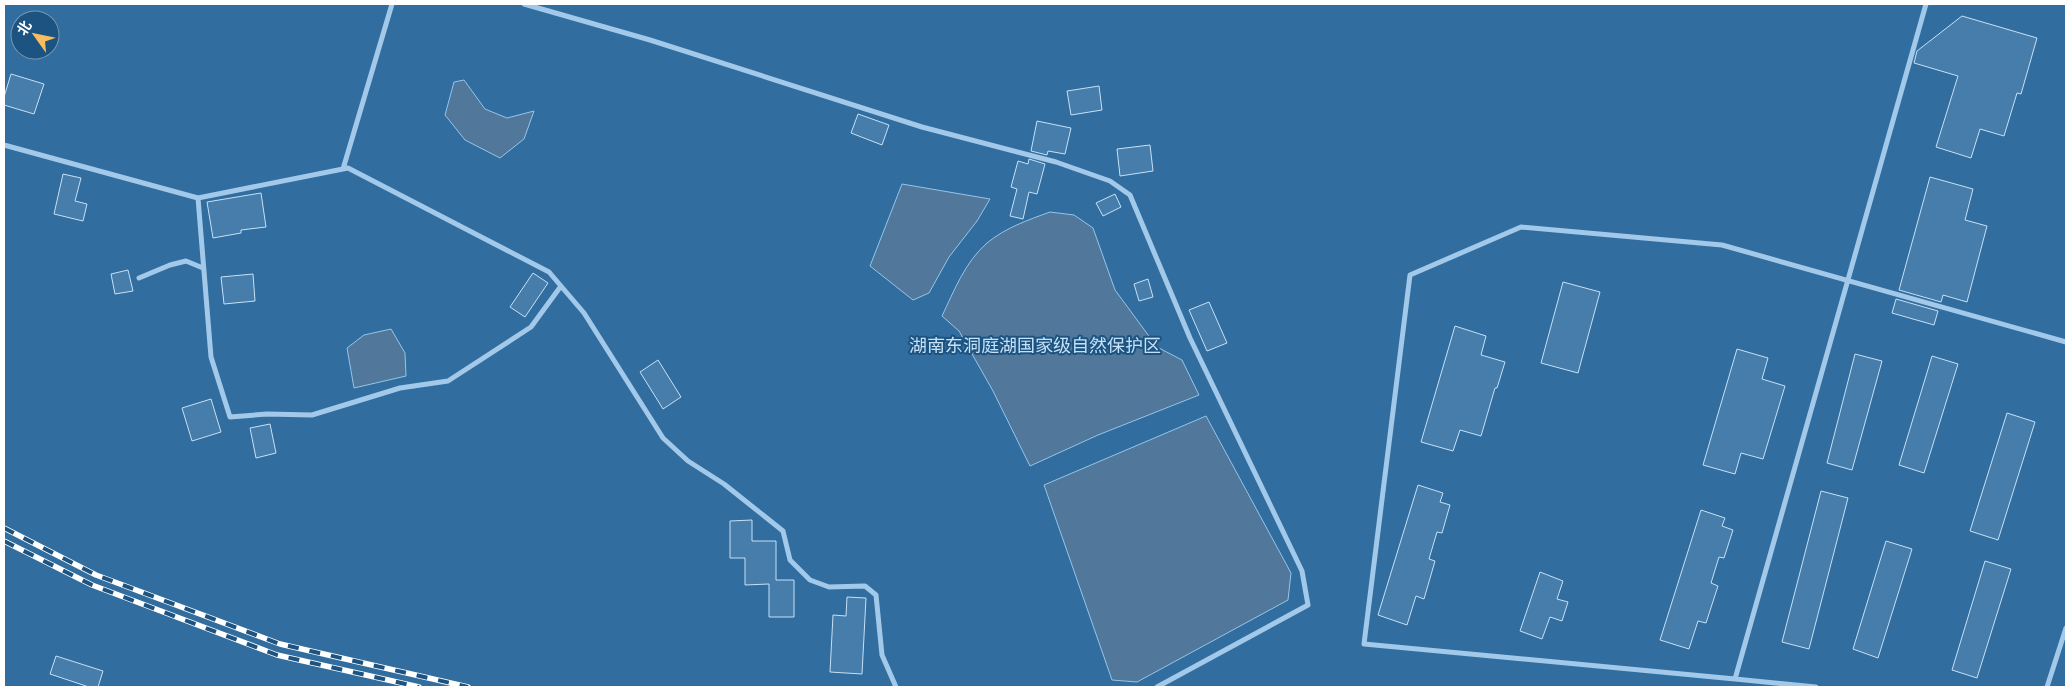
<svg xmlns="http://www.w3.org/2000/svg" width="2070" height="691" viewBox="0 0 2070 691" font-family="'Noto Sans','Noto Sans SC',sans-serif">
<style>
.green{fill:#316d9f;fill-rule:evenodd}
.water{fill:#51789a;stroke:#95c5eb}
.building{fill:#467daa;stroke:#c6e1f7}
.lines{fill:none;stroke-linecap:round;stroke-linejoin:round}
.minor{stroke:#a2c9e9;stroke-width:5}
.rail-casing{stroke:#fff;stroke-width:5.5}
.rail{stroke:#1d5380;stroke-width:4;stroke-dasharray:11;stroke-linecap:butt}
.labels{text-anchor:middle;stroke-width:4;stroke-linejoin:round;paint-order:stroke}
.park-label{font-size:18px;fill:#c6e1f7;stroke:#1d5380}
</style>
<rect width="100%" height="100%" fill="#1d5380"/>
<path class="green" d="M4,4h2062v683h-2062zM20,20h30v30h-30z"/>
<path class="water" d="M464,80l21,29 22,9 27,-7 -10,28 -24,19 -35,-18 -20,-25 9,-33z
M902,184l88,15 -13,22 -28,36 -20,36 -16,7 -43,-34z
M1050,212l24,3 19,13 22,62 42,57 25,13 17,35 -101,40 -68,31 -37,-75 -34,-60 -17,-15c12,-25 23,-54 45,-73 18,-15 41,-23 63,-31z
M391,329l14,24 1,23 -52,12 -7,-40 17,-13z
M1206,416l85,157 -3,27 -151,82 -25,-2 -68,-195z"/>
<path class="building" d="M1962,16l75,22 -16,56 -4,-1 -13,43 -24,-7 -9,29 -35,-11 22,-71 -44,-13 3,-12z
M11,74l33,10 -10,30 -30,-9v-8z
M1099,86l3,24 -31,5 -4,-24z
M858,114l31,11 -7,20 -31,-12z
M1037,121l34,7 -6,26 -17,-3 -1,4 -16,-4z
M1150,145l3,26 -33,5 -3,-27z
M1029,159l16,5 -8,30 -8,-2 -6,27 -13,-3 7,-27 -6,-2 7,-26 10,3z
M63,174l18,4 -6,23 12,3 -4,17 -29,-7z
M1930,177l43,12 -8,31 22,6 -20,76 -24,-7 -2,7 -42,-12z
M261,193l5,34 -25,3v3l-28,5 -6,-36z
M1115,194l6,13 -18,9 -7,-13z
M128,270l5,21 -18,3 -4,-20z
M533,273l15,10 -23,34 -15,-10z
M253,274l2,27 -31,3 -3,-27z
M1148,279l5,18 -14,4 -5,-17z
M1563,282l37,10 -22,81 -37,-10z
M1896,299l42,12 -4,14 -42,-12z
M1209,302l18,41 -20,8 -18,-41z
M1455,326l31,10 -5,19 24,7 -8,26h-2l-14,48 -21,-6 -7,21 -32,-9z
M1737,349l31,9 -6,21 23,7 -22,73 -22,-6 -6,21 -32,-9z
M1855,354l27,7 -30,109 -25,-7z
M1932,356l26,8 -34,109 -25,-8z
M658,360l23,37 -18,12 -23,-37z
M211,399l10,33 -29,9 -10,-33z
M2007,413l28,9 -37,118 -28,-9z
M270,424l6,29 -20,5 -6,-30z
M1418,485l25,8 -3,9 10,3 -8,28 -5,-1 -8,27 6,2 -11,38 -8,-3 -9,29 -29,-10z
M1821,491l27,7 -39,151 -27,-7z
M1701,510l24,8 -3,8 11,4 -9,28 -5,-1 -8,26 7,3 -12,37 -8,-2 -9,28 -29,-9z
M752,520v21h24v39h18v37h-25v-33l-24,1v-27h-15v-37z
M1886,541l26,8 -34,109 -25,-9z
M1985,561l26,8 -34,109 -25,-8z
M1540,572l23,9 -6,18 11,3 -6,19 -12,-4 -8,22 -22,-8z
M847,597l19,1 -4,76 -32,-2 3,-57 13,1z
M56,656l47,15 -5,16h-9l-39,-13z"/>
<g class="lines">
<path class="minor" d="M524,4l126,36 272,87 134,35 54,19 20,14 60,143 112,233 6,34 -151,82
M4,145l194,53 150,-30 201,104 35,41 79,125 25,23 36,23 59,47 7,29 20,20 19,7 36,-1 11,9 6,60 14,32
M343,169l49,-165
M198,198l13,159 19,60 37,-3 45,1 88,-27 48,-7 83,-54 30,-41
M139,278l31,-13 16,-4 17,7
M1735,679l-371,-35 46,-369 111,-48 201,18 344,97
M1816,687l-81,-8 191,-675
M2047,687l19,-59"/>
<defs>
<path id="rail" d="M4,528l92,47 184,69 188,43
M4,541l88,44 185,70 142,32"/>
</defs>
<use href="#rail" class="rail-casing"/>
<use href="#rail" class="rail"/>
</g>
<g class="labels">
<g class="park-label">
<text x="1035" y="352">湖南东洞庭湖国家级自然保护区</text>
</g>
</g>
<rect width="2070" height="691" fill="none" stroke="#ffffff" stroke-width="10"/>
<g transform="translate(35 35) rotate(303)"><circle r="24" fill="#1d5380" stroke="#7798b3"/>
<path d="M0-4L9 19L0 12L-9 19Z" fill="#f8bd61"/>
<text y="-8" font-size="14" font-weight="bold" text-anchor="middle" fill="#ffffff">北</text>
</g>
</svg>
